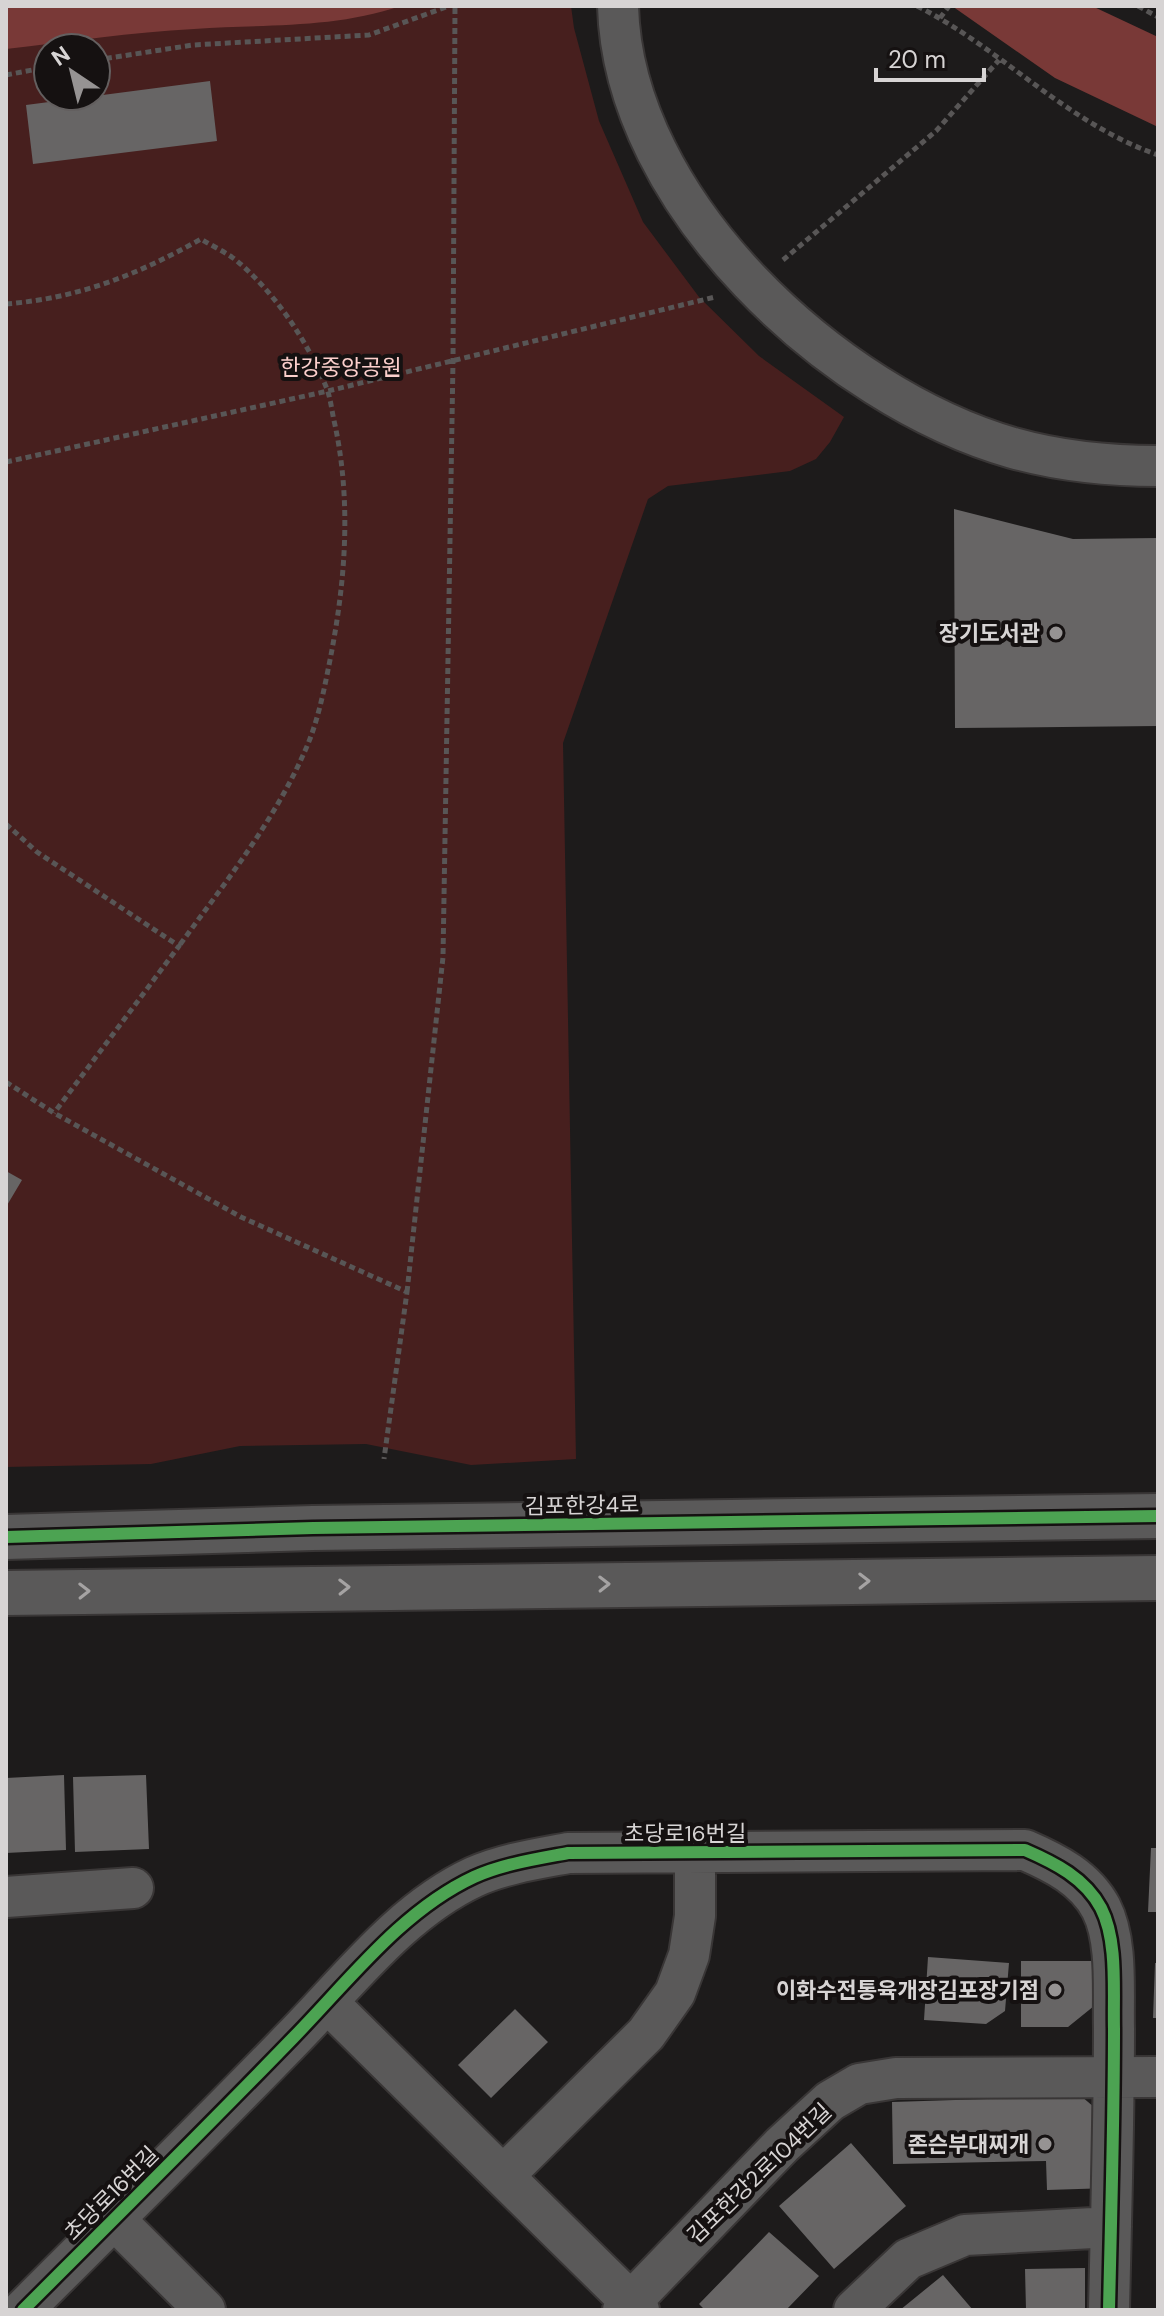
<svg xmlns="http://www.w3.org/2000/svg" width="1164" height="2316" viewBox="0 0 1164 2316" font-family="'DM Sans','Noto Sans KR',sans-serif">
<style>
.green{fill:#471f1e;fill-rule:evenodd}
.water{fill:#793937}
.building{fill:#676565}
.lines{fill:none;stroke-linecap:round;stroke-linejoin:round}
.minor-casing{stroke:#393636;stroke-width:44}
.tertiary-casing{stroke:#393636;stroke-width:48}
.path{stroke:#585656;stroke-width:5;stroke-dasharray:6 4;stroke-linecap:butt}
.minor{stroke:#5a5959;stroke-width:40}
.tertiary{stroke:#5a5959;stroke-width:44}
.cycleway-casing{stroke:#151111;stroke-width:17}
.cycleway{stroke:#4ca352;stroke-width:12}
.oneway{stroke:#a5a3a3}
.poi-dot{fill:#969393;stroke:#151111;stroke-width:3}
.labels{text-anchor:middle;stroke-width:8;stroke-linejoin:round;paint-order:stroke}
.park-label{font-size:22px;fill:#fccfcc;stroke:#151111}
.poi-label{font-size:22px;font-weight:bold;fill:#d7d4d4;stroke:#151111;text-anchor:end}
.street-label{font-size:22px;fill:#d7d4d4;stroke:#151111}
</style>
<rect width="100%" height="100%" fill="#1d1b1b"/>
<path class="green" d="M6,6h565l3,22 25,93 44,101 56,75 60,59 85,61 -14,25 -14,17 -26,12 -122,15 -20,13 -85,244 13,716 -105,6 -105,-21 -126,2 -89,18 -145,3zM48,48h48v48h-48z"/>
<path class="water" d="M6,6h394c-66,23 -137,18 -206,23 -62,3 -125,13 -188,20z
M952,6h140l66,31v90l-103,-49z"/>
<path class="building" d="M210,81l7,60 -184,23 -7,-59z
M954,509l119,30 85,-1v188l-203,2z
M6,1171l16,9 -16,27z
M64,1775l2,75 -60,3v-75z
M146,1775l3,74 -74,3 -2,-75z
M1151,1848h7v64h-10z
M928,1957l81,6 -4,48 -19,13 -62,-4z
M1021,1961h73v45l-26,21h-47z
M1155,1963h3v55h-5z
M515,2009l33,33 -57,56 -33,-33z
M1081,2096l27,23 2,69 -63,2 -1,-29 -153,3 -1,-62z
M851,2143l55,63 -72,63 -55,-63z
M769,2232l50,44 -33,34h-81l-6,-6z
M1085,2268v42h-59l-1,-41z
M943,2275l30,35h-73z"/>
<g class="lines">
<defs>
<path id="minor" d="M618,6c5,197 216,391 395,442 46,13 97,18 145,18
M6,1897l127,-9
M328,2003l175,173 143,-142 29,-41 14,-38 6,-39v-62
M503,2176l136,134
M114,2219l91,91
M23,2310c90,-90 181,-180 270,-272 55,-56 108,-127 181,-161 29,-13 62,-18 94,-24l457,-3c30,13 60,28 76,58 17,33 12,84 13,121 0,93 -3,187 -5,281
M623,2310l159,-165 48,-44 29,-17 37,-6 262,-1
M854,2310l54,-51 57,-24 146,-8"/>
<path id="tertiary" d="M6,1537l307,-9 845,-12
M6,1593l1152,-15"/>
</defs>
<use href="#minor" class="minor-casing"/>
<use href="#tertiary" class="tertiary-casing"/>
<path class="path" d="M917,6c85,43 149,117 241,149
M1138,6l20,11
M940,18l9,-12
M96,60l97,-15 176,-10 80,-29
M6,75l42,-8
M783,260l153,-129 63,-71
M6,304c73,-6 131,-29 195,-65 11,7 25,13 36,22 39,33 71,81 90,128 4,11 5,24 8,36 17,80 10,161 -6,240 -6,30 -12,60 -25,88 -31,70 -80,131 -125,193
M6,462l322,-71 387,-94
M6,824l31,28 142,94 -125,167
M6,1082l48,31 187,104 166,75 -23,167
M407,1292l36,-335 10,-596 2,-355"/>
<use href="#minor" class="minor"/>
<use href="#tertiary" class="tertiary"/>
<defs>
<path id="cycleway" d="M6,1537l307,-9 845,-12
M23,2310c90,-90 181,-180 270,-272 55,-56 108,-127 181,-161 29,-13 62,-18 94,-24l457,-3c30,13 60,28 76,58 17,33 12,84 13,121 0,93 -3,187 -5,281"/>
</defs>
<use href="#cycleway" class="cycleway-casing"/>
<use href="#cycleway" class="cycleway"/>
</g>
<defs><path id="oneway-chevron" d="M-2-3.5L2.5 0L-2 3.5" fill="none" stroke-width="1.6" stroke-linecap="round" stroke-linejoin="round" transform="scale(2)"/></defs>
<g class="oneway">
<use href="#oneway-chevron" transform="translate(864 1581) rotate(-1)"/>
<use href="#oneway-chevron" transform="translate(604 1584) rotate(-1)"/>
<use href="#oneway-chevron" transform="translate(344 1587) rotate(-1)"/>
<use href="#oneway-chevron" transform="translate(84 1591) rotate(-1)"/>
</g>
<g class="poi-dot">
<circle cx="1056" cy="633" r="8"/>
<circle cx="1055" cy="1990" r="8"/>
<circle cx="1045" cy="2144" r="8"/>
</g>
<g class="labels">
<g class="park-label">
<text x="341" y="375">한강중앙공원</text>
</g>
<g class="poi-label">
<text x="1040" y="641">장기도서관</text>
<text x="1039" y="1998">이화수전통육개장김포장기점</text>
<text x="1029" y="2152">존슨부대찌개</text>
</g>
<g class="street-label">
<text transform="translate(582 1505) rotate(-1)" y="8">김포한강4로</text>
<text x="685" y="1841">초당로16번길</text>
<text transform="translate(759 2173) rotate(-44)" y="8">김포한강2로104번길</text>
<text transform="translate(111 2193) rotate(-45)" y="8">초당로16번길</text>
</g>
</g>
<rect width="1164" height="2316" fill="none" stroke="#d7d4d4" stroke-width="16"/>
<g transform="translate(72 72) rotate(325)"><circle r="38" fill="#151111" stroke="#635f5f" stroke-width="2"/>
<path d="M0-6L14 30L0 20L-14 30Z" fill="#969393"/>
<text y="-12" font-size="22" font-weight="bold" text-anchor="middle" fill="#d7d4d4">N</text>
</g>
<path d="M876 68v12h108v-12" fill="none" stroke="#d7d4d4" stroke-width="4"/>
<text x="888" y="68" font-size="24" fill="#d7d4d4" stroke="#151111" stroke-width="6" paint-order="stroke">20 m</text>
</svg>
